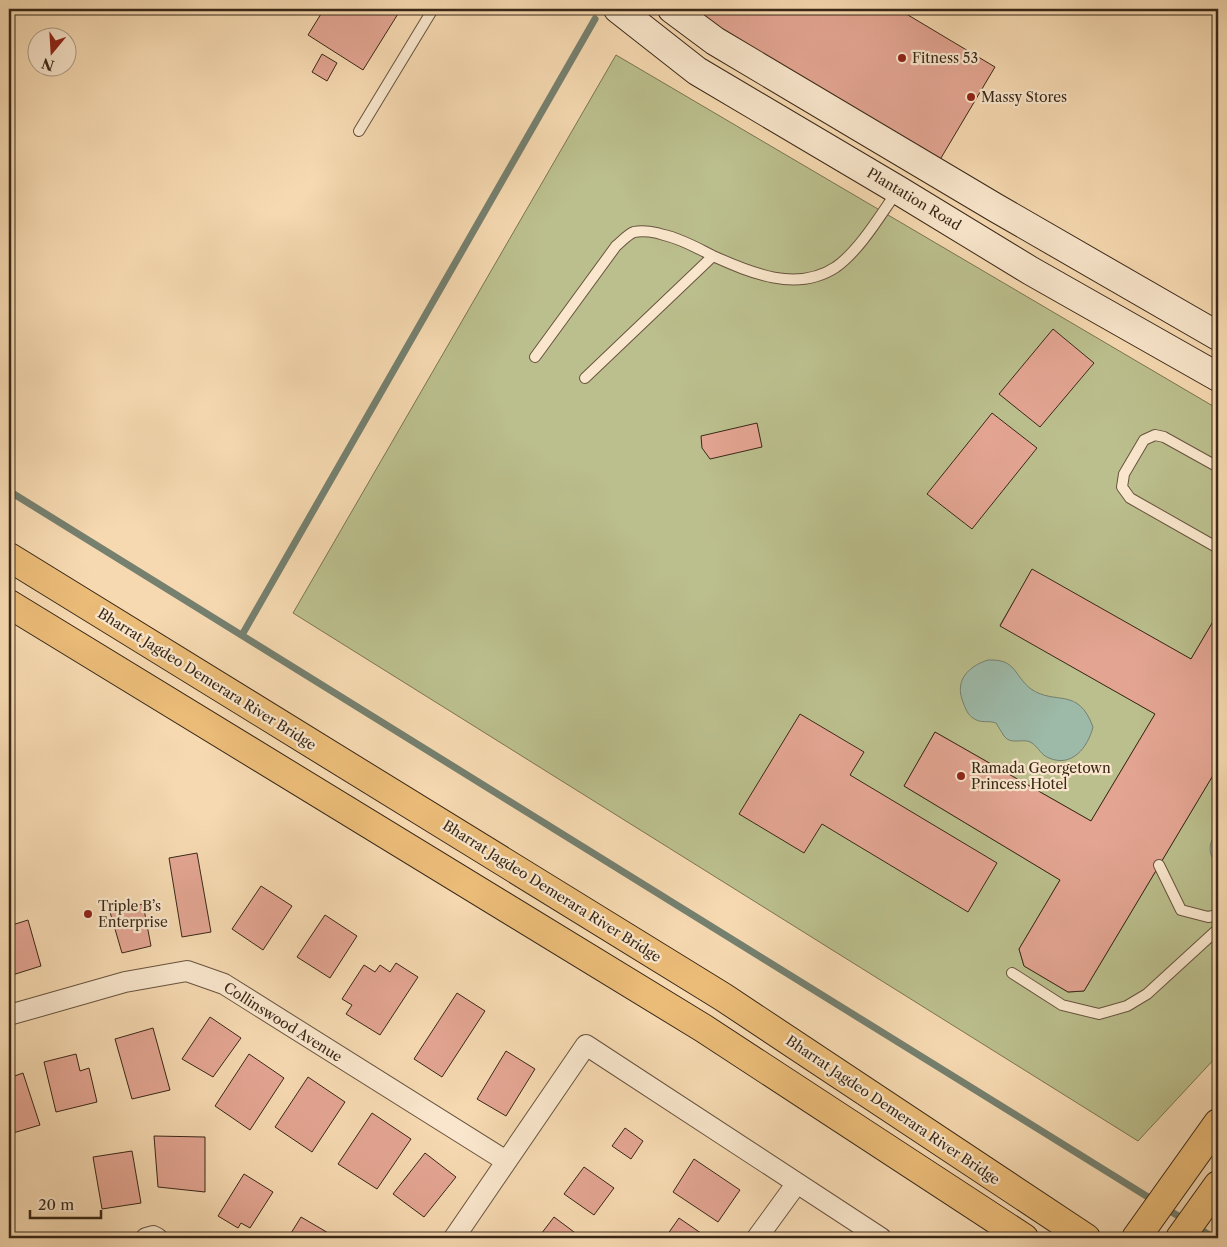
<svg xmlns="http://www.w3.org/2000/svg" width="1227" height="1247" viewBox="0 0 1227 1247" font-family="'Libre Caslon Text',serif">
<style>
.green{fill:#bbbf8d;stroke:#7a7452}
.water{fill:#9dbaa9;stroke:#75806f}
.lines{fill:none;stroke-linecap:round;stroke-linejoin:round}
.stream{stroke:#75806f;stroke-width:7}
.building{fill:#e3a592;stroke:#392817}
.lane-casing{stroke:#68543e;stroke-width:12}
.street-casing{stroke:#68543e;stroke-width:22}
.secondary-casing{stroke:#392817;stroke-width:30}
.primary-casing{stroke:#392817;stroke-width:30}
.lane{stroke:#f9e6cc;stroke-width:10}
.street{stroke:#f9e6cc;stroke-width:20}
.secondary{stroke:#f9e6cc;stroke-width:28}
.primary{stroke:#ebbc78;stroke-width:28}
.poi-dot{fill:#8f2418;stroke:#f9e6cc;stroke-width:2}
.labels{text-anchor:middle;stroke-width:4.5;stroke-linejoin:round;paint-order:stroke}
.poi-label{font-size:14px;fill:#392817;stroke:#f9e6cc;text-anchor:start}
.street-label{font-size:14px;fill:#392817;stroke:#f9e6cc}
</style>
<rect width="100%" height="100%" fill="#f6d9b1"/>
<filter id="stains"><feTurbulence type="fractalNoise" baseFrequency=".004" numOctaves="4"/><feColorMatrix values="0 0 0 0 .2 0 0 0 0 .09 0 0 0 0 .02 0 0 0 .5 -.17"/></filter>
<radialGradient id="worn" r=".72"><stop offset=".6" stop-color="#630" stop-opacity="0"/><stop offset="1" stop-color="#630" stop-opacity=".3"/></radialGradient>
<path class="green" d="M616,55l602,354v204l-27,46 -159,-89 -32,55 155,89 -64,107 -156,-89 -31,54 156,94 -41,69 5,17 44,26 16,-1 134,-224v288l-80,86 -845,-528z"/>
<path class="water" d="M988,660c29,-1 25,15 43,29 25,17 47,-3 62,38 -5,20 -21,41 -44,31 -8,-3 -10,-10 -17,-15 -8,-6 -21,3 -28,-7 -3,-4 -5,-9 -8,-13 -8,-3 -15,1 -23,-5 -5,-3 -8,-10 -10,-16 -9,-22 6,-36 25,-42z
M1218,831v34c-11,-10 -10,-23 0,-34z"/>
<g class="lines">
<path class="stream" d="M9,491l1147,711
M242,635l353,-616
M1165,1208l20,12
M1195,1226l19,12"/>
</g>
<path class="building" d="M324,9h77l-38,61 -55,-35z
M705,9h193l97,58 -57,96 -240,-143z
M322,54l15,9 -10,18 -15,-9z
M1053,329l41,34 -54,64 -41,-33z
M992,413l45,35 -65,81 -45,-35z
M757,423l5,24 -52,12 -8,-11 -1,-12z
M1032,569l159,90 27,-46v154l-134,224 -16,1 -44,-26 -5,-17 41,-69 -156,-94 31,-54 156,89 64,-107 -155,-88z
M800,714l64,38 -14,23 147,88 -29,49 -146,-88 -18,29 -65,-39z
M197,853l14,79 -29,5 -13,-79z
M261,886l31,20 -29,44 -31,-21z
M143,904l8,42 -29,7 -12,-41z
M325,915l32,21 -27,42 -33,-21z
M28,920l13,46 -32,10v-50z
M396,963l22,14 -38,58 -34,-21 6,-9 -10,-6 22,-34 11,7 5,-7 10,7z
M457,993l28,18 -43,66 -28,-18z
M210,1017l31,21 -28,39 -31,-18z
M153,1028l17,62 -38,9 -17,-60z
M506,1051l29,18 -29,47 -29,-17z
M76,1054l4,17 9,-3 8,34 -41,10 -12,-50z
M249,1054l35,24 -34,52 -35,-24z
M23,1073l17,52 -27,8 -4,-13v-42z
M308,1077l37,25 -33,50 -37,-25z
M372,1113l39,26 -34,50 -39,-25z
M625,1128l18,13 -12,18 -19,-13z
M154,1136l51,1v55l-47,-5z
M132,1151l9,52 -39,6 -9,-52z
M425,1153l31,24 -32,40 -31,-23z
M694,1159l46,31 -22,32 -45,-30z
M584,1167l30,21 -20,27 -30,-21z
M244,1174l29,18 -23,36 -9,-5 -3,5 -20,-12z
M301,1217l29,17 -3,4h-39z
M554,1217l28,21h-44z
M679,1218l29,20h-43z"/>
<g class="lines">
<defs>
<path id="lane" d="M359,131l74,-122
M535,357l81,-111c5,-4 12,-12 18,-14 9,-2 22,0 30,3 18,4 33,13 49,21 38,17 84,37 123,11 24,-17 45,-53 62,-77
M585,378l128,-122
M1218,467l-54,-30 -9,-2 -11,5 -20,34 -2,13 8,11 88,50
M1159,865l22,45 27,7 10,-2
M1012,973l50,32 37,9 28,-8 20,-12 71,-65"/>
<path id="street" d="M9,1015l116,-33 62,-11 37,13 282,177
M146,1238l7,-2 4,2
M454,1238l132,-193 295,193
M757,1238l40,-55"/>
<path id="secondary" d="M618,9l79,62 201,119 133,81 187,106
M672,9l43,32 281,167 222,128"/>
<path id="primary" d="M9,557l714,440 363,241
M9,604l694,424 321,210
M1136,1238l82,-115
M1180,1238l38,-53"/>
</defs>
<use href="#lane" class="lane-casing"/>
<use href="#street" class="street-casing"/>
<use href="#secondary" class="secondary-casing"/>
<use href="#primary" class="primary-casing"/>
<use href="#lane" class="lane"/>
<use href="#street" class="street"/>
<use href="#secondary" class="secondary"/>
<use href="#primary" class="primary"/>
</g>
<g class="poi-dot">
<circle cx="902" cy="58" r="5"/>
<circle cx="971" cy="97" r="5"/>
<circle cx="961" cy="776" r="5"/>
<circle cx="88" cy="914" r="5"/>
</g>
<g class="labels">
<g class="poi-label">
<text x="912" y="63">Fitness 53</text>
<text x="981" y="102">Massy Stores</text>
<text x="971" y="773">Ramada Georgetown<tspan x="971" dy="16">Princess Hotel</tspan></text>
<text x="98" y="911">Triple B’s<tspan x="98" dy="16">Enterprise</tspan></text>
</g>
<g class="street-label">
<text transform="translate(914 199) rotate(31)" y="5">Plantation Road</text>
<text transform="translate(207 679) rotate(32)" y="5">Bharrat Jagdeo Demerara River Bridge</text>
<text transform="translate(552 891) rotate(32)" y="5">Bharrat Jagdeo Demerara River Bridge</text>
<text transform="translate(283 1022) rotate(32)" y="5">Collinswood Avenue</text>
<text transform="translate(893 1110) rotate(34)" y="5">Bharrat Jagdeo Demerara River Bridge</text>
</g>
</g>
<rect width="1227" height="1247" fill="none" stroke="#f6d9b1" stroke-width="30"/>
<rect x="10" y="10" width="1207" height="1227" fill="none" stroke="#392817" stroke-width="2.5"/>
<rect x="15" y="15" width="1197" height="1217" fill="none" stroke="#392817"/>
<g transform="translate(52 52) rotate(198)"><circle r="24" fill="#f9e6cc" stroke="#ac9a84"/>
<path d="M0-4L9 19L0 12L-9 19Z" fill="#8f2418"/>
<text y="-8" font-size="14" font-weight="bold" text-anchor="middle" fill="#392817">N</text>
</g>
<path d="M30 1210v8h71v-8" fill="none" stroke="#392817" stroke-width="2.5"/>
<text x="38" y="1210" font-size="15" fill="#392817" stroke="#f9e6cc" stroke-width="4" paint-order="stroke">20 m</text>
<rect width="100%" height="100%" filter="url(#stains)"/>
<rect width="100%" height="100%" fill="url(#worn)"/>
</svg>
